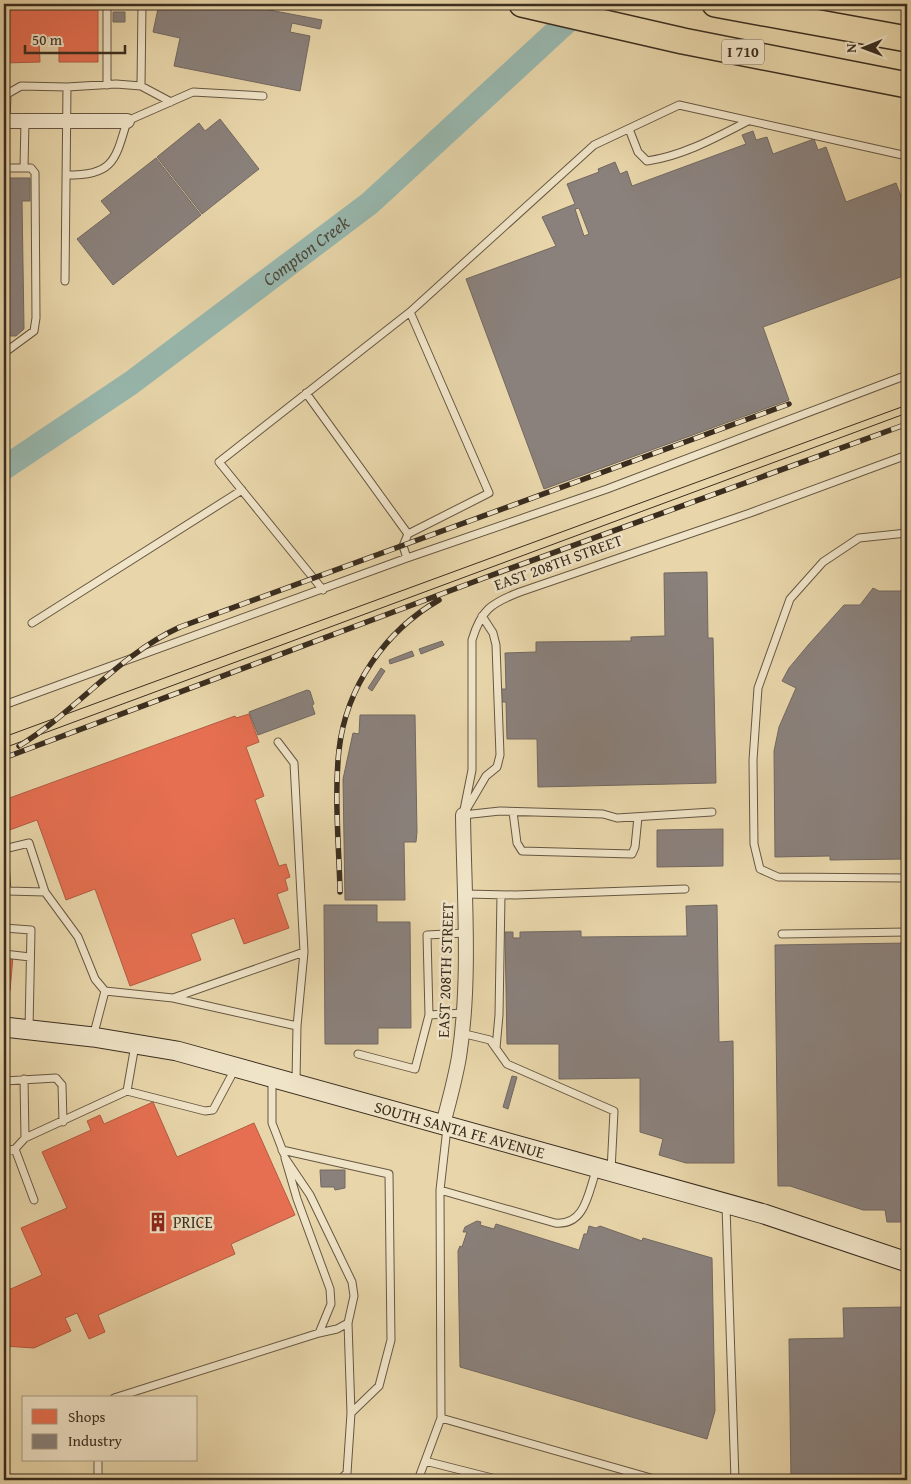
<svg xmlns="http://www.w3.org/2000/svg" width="911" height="1484" viewBox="0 0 911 1484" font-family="'Gentium Book Plus',serif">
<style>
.shops{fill:#e76f51;stroke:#b35b42}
.industry{fill:#8a817c;stroke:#726860;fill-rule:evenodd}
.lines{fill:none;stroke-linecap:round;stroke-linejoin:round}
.river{stroke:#98b8af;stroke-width:24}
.lane-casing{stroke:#665742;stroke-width:9}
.street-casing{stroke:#665742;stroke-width:16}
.secondary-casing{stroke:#3a2d1f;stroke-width:21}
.highway-casing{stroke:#3a2d1f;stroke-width:28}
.lane{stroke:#f0e4c8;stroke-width:7}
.street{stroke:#f0e4c8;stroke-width:14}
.secondary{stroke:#f0e4c8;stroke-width:19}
.highway{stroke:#e8d6aa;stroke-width:25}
.tram{stroke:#3a2d1f;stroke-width:1}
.rail-casing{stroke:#3a2d1f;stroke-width:5.5}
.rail{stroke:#f0e4c8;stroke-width:4;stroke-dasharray:11;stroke-linecap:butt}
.labels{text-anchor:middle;stroke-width:5;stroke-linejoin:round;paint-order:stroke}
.shield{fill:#f0e4c8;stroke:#716452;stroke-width:1}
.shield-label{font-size:15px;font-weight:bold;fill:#3a2d1f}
.street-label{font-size:16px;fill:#3a2d1f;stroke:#f0e4c8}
.poi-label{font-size:16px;fill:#3a2d1f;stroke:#f0e4c8;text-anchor:start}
.water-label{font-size:18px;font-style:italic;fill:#4d493c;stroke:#f0e4c8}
</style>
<rect width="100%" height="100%" fill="#e8d6aa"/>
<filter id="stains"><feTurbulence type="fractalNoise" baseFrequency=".004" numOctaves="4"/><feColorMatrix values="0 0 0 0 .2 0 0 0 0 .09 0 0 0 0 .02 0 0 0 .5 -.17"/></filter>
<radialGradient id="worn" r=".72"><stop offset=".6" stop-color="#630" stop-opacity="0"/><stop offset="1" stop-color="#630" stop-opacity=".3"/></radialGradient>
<path class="shops" d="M4,4h94v58h-39v-24l-20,1 1,23 -36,1z
M249,714l10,28 -13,5 18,49 -9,4 24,66 7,-2 4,13 -5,2 3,11 -11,4 12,34 -45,16 -10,-26 -43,16 10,26 -71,26 -35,-97 -29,11 -29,-80 -33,12v-32l231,-84 1,2z
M4,955l9,1 -3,35h-6z
M153,1102l24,55 77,-34 41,92 -64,29 4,10 -137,61 7,17 -16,7 -12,-26 -12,5 6,13 -37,17 -30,-2v-54l38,-17 -21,-47 46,-20 -25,-56 49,-22 -4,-9 13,-6 4,9z"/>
<path class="industry" d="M159,4h79l84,16 -2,9 -28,-6 -2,9 20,4 -10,55 -126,-25 6,-28 -27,-6z
M113,12h12v10h-12z
M220,119l39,50 -57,45 -45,-57 42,-34 6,8z
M753,131l3,9 11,-3 6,17 41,-15 4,11 8,-3 20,55 50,-19 11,29v68l-1,-5 -143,52 26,73 -245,89 -78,-210 90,-33 -14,-29 33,-13 -8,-20 32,-12 -1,-3 17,-7 5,12 7,-3 5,15 114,-42 -4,-9zM579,208l10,26 -5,2 -9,-27z
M156,158l45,57 -88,70 -36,-46 34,-26 -10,-12z
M4,178h26v23h-8l2,128 -8,7h-12z
M707,572l1,66h5l3,145 -178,4 -1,-48h-30l-1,-37h-5l-1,-13h6l-1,-36 31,-1v-10l95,-1v-4l34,-1 -1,-63z
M873,588l6,3h28v268l-77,1v-4l-55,1 -1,-106 5,-24 17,-39 -14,-7 7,-13 20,-24 35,-39h16z
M442,641l2,4 -23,9 -2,-5z
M412,651l2,5 -24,8 -1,-4z
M381,668l4,3 -13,20 -4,-3z
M307,690l3,1 4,13 -2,1 3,9 -57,21 -9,-23z
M360,715h55l2,117 -1,10h-12l1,58h-60l-2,-121 10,-46 6,1z
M723,829v37l-66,1v-37z
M324,905h53v17h33l1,106h-33v16h-53z
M717,905l2,137 14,-1 1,122h-48l-27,-8 4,-16 -23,-7v-54l-81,1v-35h-52l-2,-112h8v6h7v-6l61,-1v6l106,-1 -1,-30z
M907,943v279h-20l-2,-12h-22l-73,-24h-12l-3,-241z
M512,1076l5,1 -9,32 -5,-2z
M320,1170h25v18l-10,2 -1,-3h-13z
M477,1221l4,1 -1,3 14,4 2,-5 83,26 5,-16h3l2,-8 7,2 4,-2 42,15 1,-3 69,20 3,153 -8,28 -247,-72 -2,-116 2,-5 2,1 5,-15h-4l2,-5z
M907,1307v173h-116l-2,-141 55,-1 -1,-30z"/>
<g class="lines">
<path class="river" id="s1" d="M4,468l127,-85 239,-180 216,-199"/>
<defs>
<path id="lane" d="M107,4v81
M141,86l1,-82
M67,87l49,-3 25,2 30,16
M7,94l14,-8 46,1 -2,194
M6,121l1,-27
M629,129l9,23 9,9c36,-5 70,-24 101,-40
M24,167l1,-46
M4,168h27l4,5 1,145 -2,13 -30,22
M66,175c47,0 49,-13 61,-54l66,-29 70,4
M306,393l102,141
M907,533l-48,5 -36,24 -33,37 -32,89 -5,72 1,84 6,25 18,8 129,1
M407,558l-4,-12 5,-12 81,-41 -79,-181 184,-167 85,-40 228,51
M323,590l-104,-128 191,-150
M32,623l210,-133
M4,705l403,-147 200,-69 300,-114
M278,742l16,21 10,189
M466,810l20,-34 11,-9 3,-12 -4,-110 -3,-12 -11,-17
M513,812l4,31 5,8 110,3 3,-7 3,-30
M463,815l9,-45v-130c9,-30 19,-37 48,-48l230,-79 157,-58
M463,815l37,-4 103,3 14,4 95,-6
M45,892l-38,-1 -3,-42 25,-6 16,49 33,45 17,42 10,12 -12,46
M465,894l50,1 170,-6
M4,928l27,2 -2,99
M782,934l125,-2
M4,954l26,3
M105,991l68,7 131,-46 -7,74 -1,57
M173,998l124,28
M463,1013l-34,2 -2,-80 38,-2
M461,1033l29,7 17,24 107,47 -3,60
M496,1048l3,-33 2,-120
M358,1054l57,15 14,-54
M24,1079l1,59
M272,1080v43l12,31
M4,1081l52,-3 6,7 1,37
M127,1091l8,-46
M447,1128l-7,62 115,33c31,3 33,-31 42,-55
M15,1149l19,51
M282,1150l107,24 2,166 -12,46 -28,27
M4,1151l11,-2 10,-11 102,-47 78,20 8,-1 23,-43
M285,1158l25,37 42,87 2,14 -6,27 -11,6 -18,4 12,-29 -1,-15 -33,-90z
M726,1206l9,274
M114,1398l205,-65
M441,1418l217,62
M425,1461l75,19
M98,1480v-20
M340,1480l7,-7 4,-60 -3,-90
M418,1480l23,-62 -1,-228"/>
<path id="street" d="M4,121h123
M443,1124c6,-22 12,-44 16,-67 12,-78 5,-163 4,-242"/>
<g id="secondary">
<path id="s2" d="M4,1027l89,10 84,14 587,163 143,48"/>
</g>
<path id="highway" d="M522,4l161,37 224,44
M715,4l192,35"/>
</defs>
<use href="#lane" class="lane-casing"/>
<use href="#street" class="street-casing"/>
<use href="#secondary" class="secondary-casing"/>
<use href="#highway" class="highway-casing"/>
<use href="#lane" class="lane"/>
<use href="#street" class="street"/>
<use href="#secondary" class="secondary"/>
<use href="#highway" class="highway"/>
<path class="tram" d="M4,737l903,-332
M4,748l903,-335"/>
<defs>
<path id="rail" d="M19,746c58,-35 98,-90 161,-119l609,-223
M4,758l480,-180 423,-154
M340,892c-1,-46 -6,-97 -1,-142 7,-63 46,-119 100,-150"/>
</defs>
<use href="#rail" class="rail-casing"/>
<use href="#rail" class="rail"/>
</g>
<defs>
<symbol id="building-bare" viewBox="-9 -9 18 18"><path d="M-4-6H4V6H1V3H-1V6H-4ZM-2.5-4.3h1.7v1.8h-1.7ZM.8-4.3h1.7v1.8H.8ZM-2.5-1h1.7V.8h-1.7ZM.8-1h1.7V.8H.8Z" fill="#8f2418" stroke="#f0e4c8" stroke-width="2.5" paint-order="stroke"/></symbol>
</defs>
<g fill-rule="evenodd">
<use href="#building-bare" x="144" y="1208" width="28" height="28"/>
</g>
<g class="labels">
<rect class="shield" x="722" y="39.5" width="42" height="25" rx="4"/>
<g class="shield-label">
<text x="743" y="57">I 710</text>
</g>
<g class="street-label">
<text transform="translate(558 562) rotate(-20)" y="6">EAST 208TH STREET</text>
<text transform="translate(445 970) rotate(-88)" y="6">EAST 208TH STREET</text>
<text dy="6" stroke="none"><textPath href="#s2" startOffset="468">SOUTH SANTA FE AVENUE</textPath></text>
</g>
<g class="poi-label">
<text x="173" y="1228">PRICE</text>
</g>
<g class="water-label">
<text dy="6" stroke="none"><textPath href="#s1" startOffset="372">Compton Creek</textPath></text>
</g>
</g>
<rect width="911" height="1484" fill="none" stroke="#e8d6aa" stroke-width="20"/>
<rect x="5" y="5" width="901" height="1474" fill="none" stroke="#3a2d1f" stroke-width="2.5"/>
<rect x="10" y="10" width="891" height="1464" fill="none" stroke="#3a2d1f"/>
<rect x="22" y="1396" width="175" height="65" fill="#f0e4c8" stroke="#a79b84"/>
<rect x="32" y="1409" width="25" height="15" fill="#e76f51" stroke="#a79b84"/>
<text x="68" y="1422" font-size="15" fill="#3a2d1f">Shops</text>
<rect x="32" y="1434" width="25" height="15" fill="#8a817c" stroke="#a79b84"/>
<text x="68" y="1446" font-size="15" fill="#3a2d1f">Industry</text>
<g transform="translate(864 48) rotate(269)" stroke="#f0e4c8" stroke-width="4" paint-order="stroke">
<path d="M0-4L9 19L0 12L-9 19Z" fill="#3a2d1f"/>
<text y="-8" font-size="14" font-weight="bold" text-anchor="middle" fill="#3a2d1f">N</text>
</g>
<path d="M25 45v8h100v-8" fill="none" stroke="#3a2d1f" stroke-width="2.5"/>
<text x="32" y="45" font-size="15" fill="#3a2d1f" stroke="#f0e4c8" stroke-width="4" paint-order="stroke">50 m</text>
<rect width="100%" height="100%" filter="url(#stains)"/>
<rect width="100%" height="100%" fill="url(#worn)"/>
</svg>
